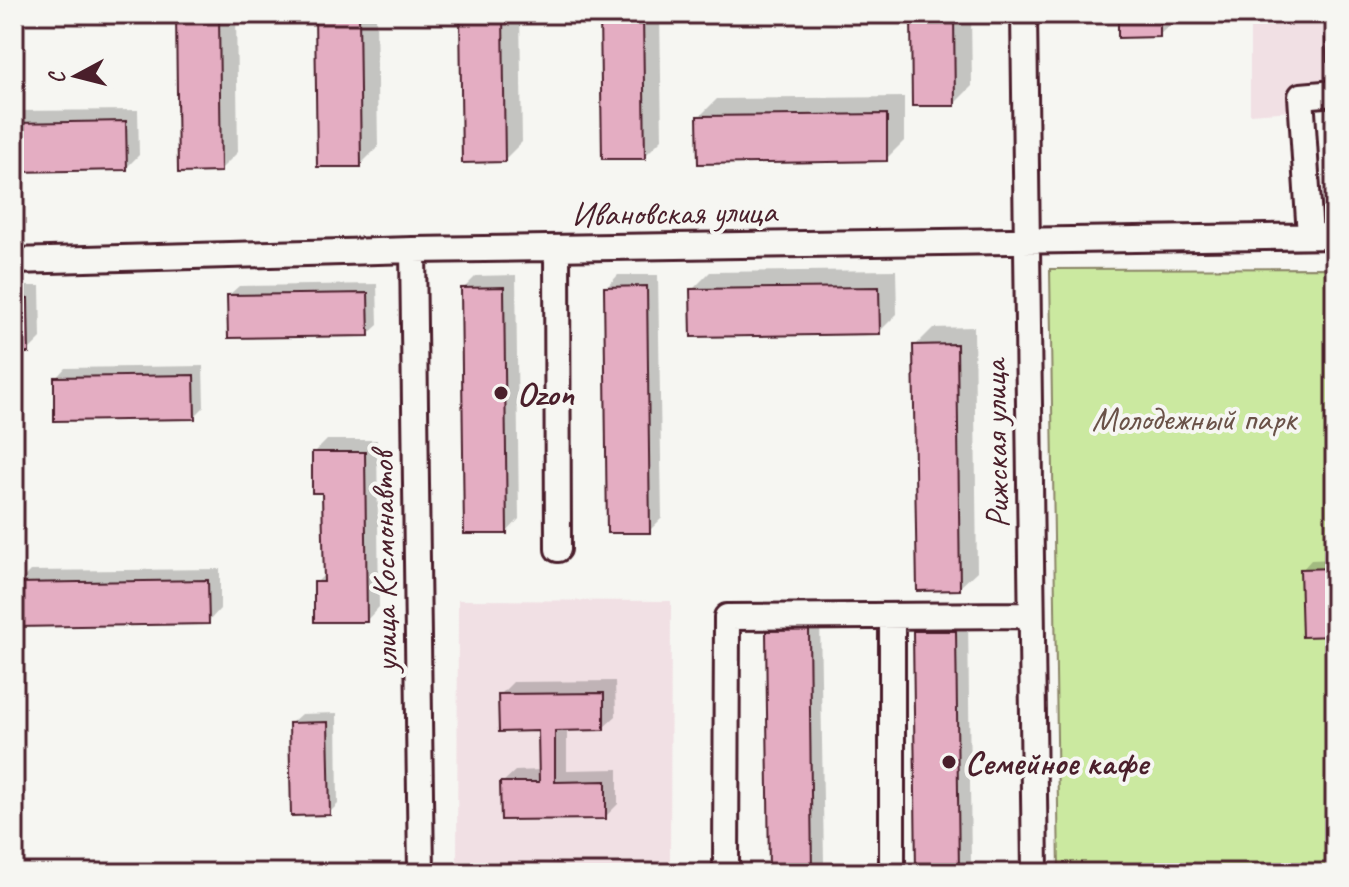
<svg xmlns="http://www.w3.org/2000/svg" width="1349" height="887" viewBox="0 0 1349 887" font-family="Caveat,sans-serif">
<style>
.built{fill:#f1e0e4}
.green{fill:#cbe9a0;stroke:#8a8466;stroke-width:2}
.shadow{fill:#0003}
.building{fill:#e4adc2;stroke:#4a1f2b;stroke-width:2}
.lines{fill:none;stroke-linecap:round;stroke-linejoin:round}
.minor-casing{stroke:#4a1f2b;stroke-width:30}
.minor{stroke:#f6f6f2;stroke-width:24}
.poi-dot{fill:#4a1f2b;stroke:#f6f6f2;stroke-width:3}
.labels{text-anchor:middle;stroke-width:8;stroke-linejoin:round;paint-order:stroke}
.street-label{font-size:34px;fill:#4a1f2b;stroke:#f6f6f2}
.poi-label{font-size:34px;font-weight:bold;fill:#4a1f2b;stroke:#f6f6f2;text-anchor:start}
.park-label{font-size:34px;fill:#6a5248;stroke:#f6f6f2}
</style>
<rect width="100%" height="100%" fill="#f6f6f2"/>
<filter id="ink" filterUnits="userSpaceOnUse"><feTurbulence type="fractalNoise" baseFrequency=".0125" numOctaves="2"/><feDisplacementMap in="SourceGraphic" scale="16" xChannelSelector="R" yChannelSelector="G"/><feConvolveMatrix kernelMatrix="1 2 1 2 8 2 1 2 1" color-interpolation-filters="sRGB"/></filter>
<g filter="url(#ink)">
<path class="built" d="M1250,14h85v94l-85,6z
M458,600l213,1 -1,272h-213z"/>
<path class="green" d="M1335,268v605h-276l-9,-604z"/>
<path class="shadow" d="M178,14h58l2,138 -18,18z
M317,14h59l2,133 -18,18z
M462,14h58l2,128 -18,18z
M602,14h58l2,125 -18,18z
M913,14h58l1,72 -18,18z
M1120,14h68l-6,6 -13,1v5l-10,9z
M904,97v44l-18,18 -187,-42 18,-18z
M138,110l1,45 -13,13 -112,2v-59z
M896,270l1,44 -18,18 -187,-42 18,-18z
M516,275l3,244 -12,13 -44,-243 13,-13z
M618,275h40l4,243 -13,13 -43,-243z
M377,284l1,41 -10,9 -139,-39 10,-9z
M14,286h26l1,52 -13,13h-14z
M974,327l3,244 -18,17 -43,-243 17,-17z
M203,366l1,41 -10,10 -138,-39 9,-10z
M327,440h50l2,167 -12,13 -51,-37 10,-10 -2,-82 -10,-38z
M1335,559v75l-33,-64 9,-10z
M220,569v40l-12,13 -191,-38 13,-13z
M820,618l4,244 -11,11h-42l-3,-241 12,-13z
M968,619l3,244 -10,10h-43l-3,-241 12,-12z
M615,681l1,35 -13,12 -36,1v41l51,-1v35l-13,13 -103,-34 13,-12 26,-1 -1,-41 -40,-34 13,-13z
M337,713l1,91 -9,9 -38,-90 10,-9z"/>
<path class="building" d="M176,14h43l2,158 -43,1z
M315,14h44l2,153h-44z
M460,14h43l2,148 -43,1z
M600,14h43l2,145h-43z
M911,14h43l1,92h-43z
M1118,14h64l1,8 -23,1v14l-42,1z
M1335,38v23l-8,1 -2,-23z
M887,114v47l-189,3 -1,-48z
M126,121l1,49 -113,2v-49z
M647,286l3,247h-43l-3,-246z
M504,287l3,247h-43l-3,-246z
M879,287l1,47 -189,3 -1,-48z
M368,293l1,43 -141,2 -1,-43z
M14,298h14l1,55h-15z
M957,344l3,246 -43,1 -4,-246z
M194,375l1,44 -141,2v-44z
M312,452h53l2,170h-53v-40h10l-2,-89h-10z
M1335,568v68l-33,1 -2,-68z
M208,580l1,44 -193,3 -1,-44z
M809,630l3,243h-43l-3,-242z
M913,631h43l3,242h-43z
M604,693v37l-49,1v51l51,-1v38l-105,1 -1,-38h39l-1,-51 -39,1 -1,-38z
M328,722l2,93 -39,1 -2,-93z"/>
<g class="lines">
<defs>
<path id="minor" d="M1024,14l11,859
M1310,236l-9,-140 34,-3
M557,248l1,301
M413,250l8,623
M14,261l399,-11 922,-14
M726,873l1,-256 304,-2
M892,873v-257"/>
</defs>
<use href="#minor" class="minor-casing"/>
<use href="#minor" class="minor"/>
</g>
</g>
<g class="poi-dot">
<circle cx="501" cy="393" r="8"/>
<circle cx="949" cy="762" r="8"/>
</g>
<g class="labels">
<g class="street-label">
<text transform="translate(674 212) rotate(-1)" y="12">Ивановская улица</text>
<text transform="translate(995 444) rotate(-91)" y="12">Рижская улица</text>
<text transform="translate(383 562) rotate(-91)" y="12">улица Космонавтов</text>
</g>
<g class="poi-label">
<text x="517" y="405">Ozon</text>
<text x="965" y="774">Семейное кафе</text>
</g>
<g class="park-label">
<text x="1194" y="430">Молодежный парк</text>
</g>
</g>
<rect width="1349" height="887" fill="none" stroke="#f6f6f2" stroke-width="48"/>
<rect x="24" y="24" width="1301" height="839" fill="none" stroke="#4a1f2b" stroke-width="3" filter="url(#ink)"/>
<g transform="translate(76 76) rotate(263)" stroke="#f6f6f2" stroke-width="6" paint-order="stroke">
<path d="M0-6L14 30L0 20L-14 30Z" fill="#4a1f2b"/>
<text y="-12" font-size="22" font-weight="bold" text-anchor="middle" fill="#4a1f2b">С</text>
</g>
</svg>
